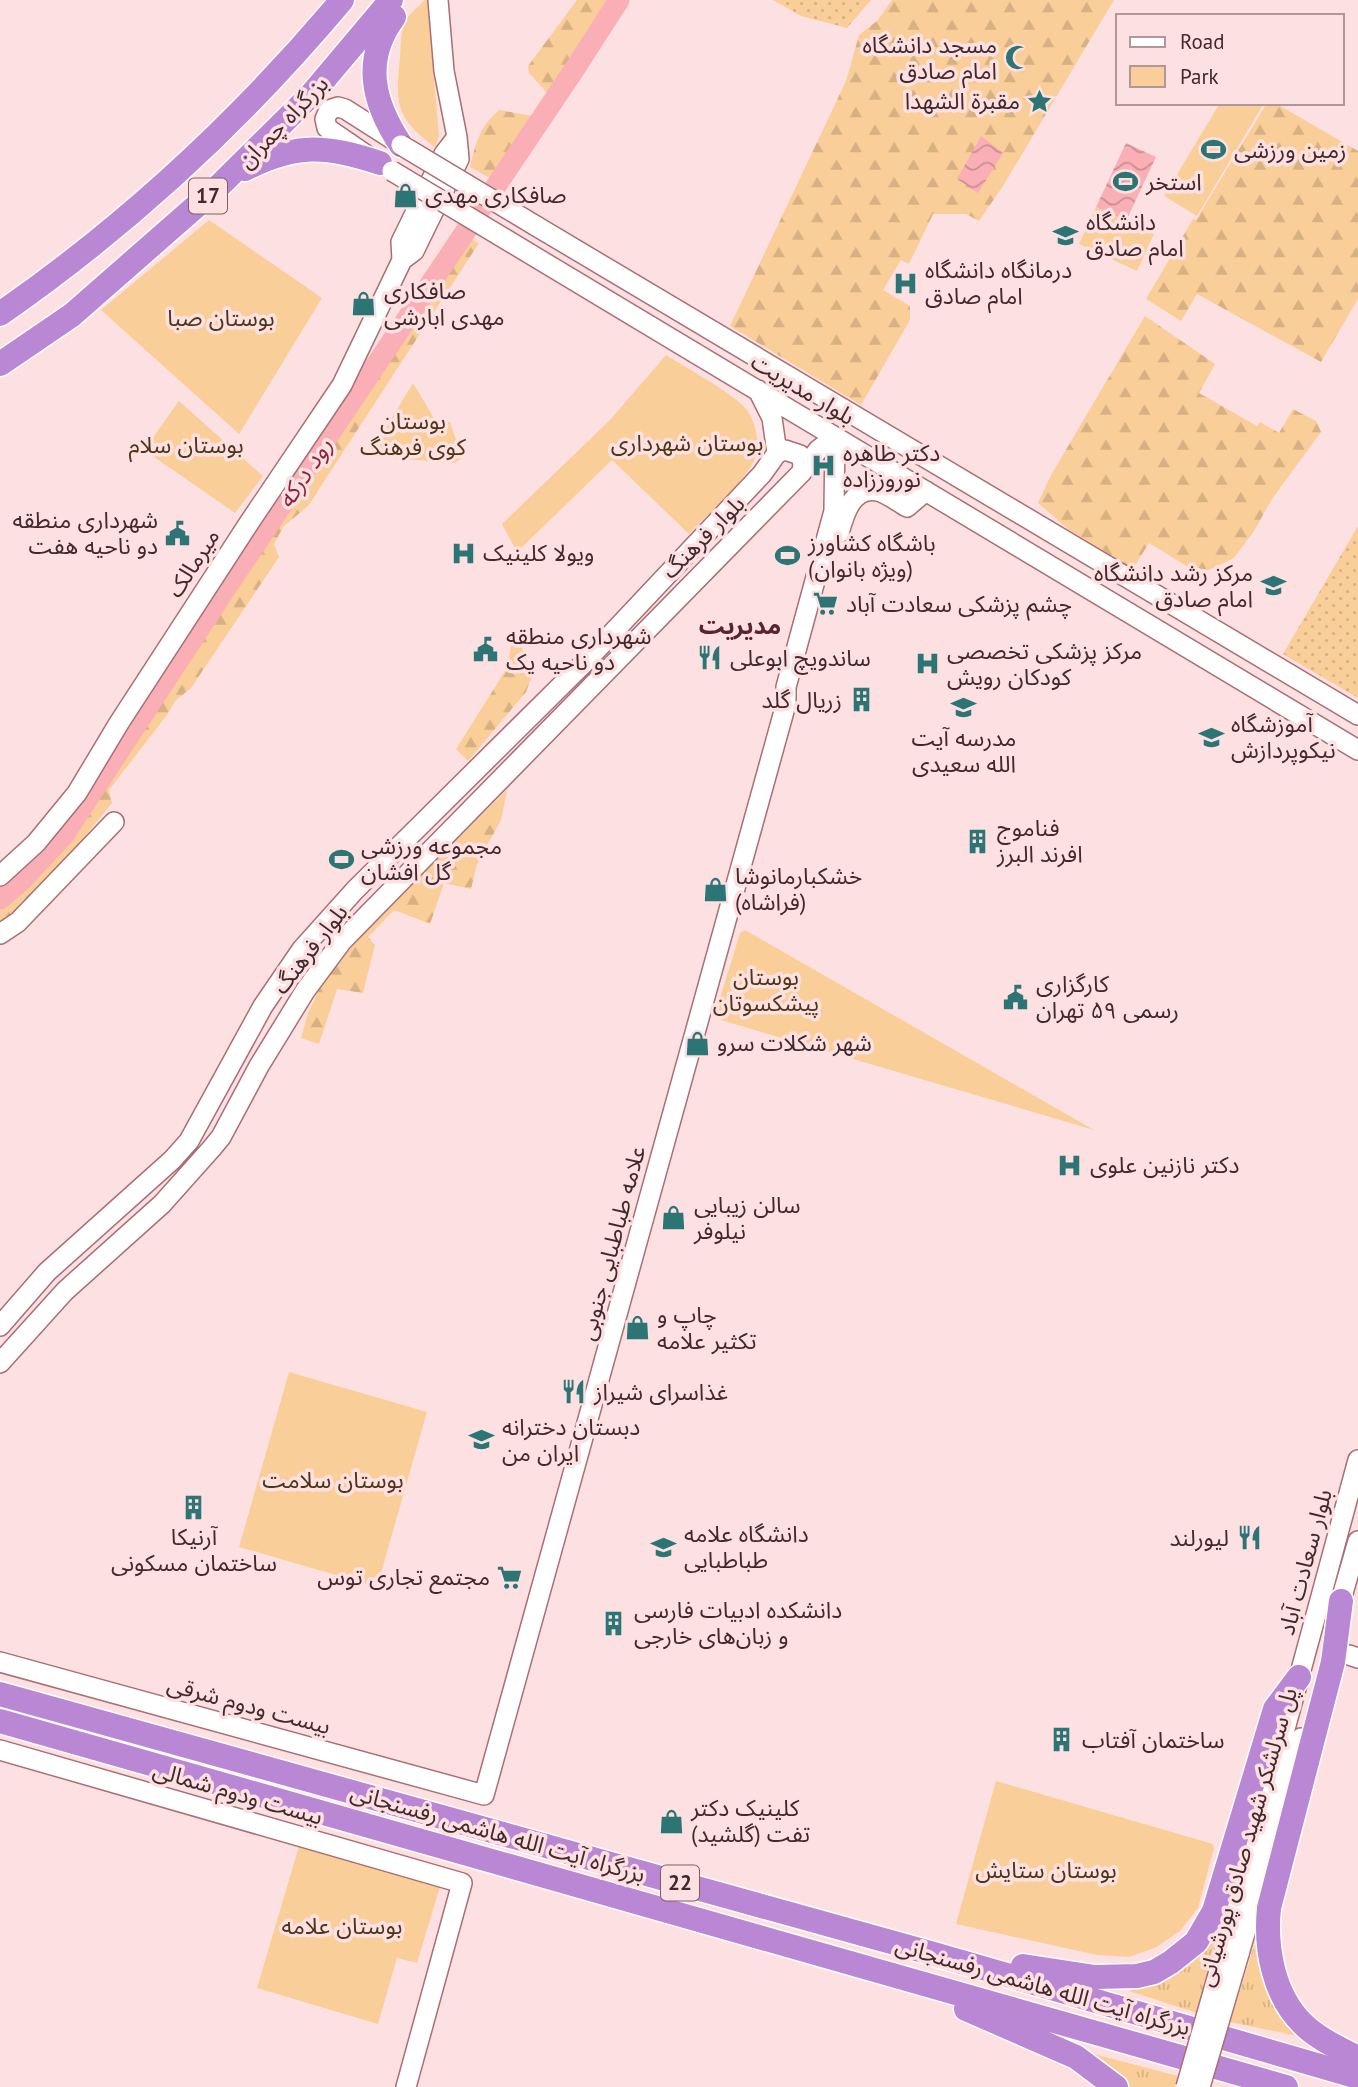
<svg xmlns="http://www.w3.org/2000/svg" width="1358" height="2087" viewBox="0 0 1358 2087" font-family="'PT Sans','Noto Sans Arabic',sans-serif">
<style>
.grass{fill:url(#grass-tufts)}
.forest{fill:url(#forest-firs)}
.park{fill:#f9ce98}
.garden{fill:url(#garden-dots)}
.water{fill:url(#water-waves)}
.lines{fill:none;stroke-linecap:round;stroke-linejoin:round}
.river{stroke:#f9afb5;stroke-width:21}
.secondary-casing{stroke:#aa6e74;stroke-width:22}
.highway-casing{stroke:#fff;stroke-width:27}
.secondary{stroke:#fff;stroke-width:19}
.highway{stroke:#ba87d5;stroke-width:24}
.secondary-bridge-casing{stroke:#aa6e74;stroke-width:22;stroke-linecap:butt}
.secondary-bridge{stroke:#fff;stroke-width:19}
.labels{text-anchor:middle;stroke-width:7;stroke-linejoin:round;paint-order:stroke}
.shield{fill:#fde1e2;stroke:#7a6062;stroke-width:2}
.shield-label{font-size:21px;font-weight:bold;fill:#42282b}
.poi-label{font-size:23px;fill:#42282b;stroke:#fde1e2;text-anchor:start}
.street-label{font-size:23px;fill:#42282b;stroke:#fde1e2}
.park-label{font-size:23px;fill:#4c3616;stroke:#fde1e2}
.water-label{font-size:24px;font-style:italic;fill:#8e243b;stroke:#fde1e2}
.neighbourhood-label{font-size:24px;font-weight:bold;fill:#59242c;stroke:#fde1e2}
</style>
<defs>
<pattern id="grass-tufts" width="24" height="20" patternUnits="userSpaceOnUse" patternTransform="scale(1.75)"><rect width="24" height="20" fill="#f9ce98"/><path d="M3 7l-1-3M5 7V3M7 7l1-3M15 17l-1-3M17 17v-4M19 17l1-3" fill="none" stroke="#d7b183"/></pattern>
<pattern id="forest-firs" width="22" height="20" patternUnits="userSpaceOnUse" patternTransform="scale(1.75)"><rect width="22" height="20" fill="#f9ce98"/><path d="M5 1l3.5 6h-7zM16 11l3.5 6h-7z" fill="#d7b183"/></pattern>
<pattern id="garden-dots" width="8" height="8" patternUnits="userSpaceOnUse" patternTransform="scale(1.75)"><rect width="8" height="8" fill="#f9ce98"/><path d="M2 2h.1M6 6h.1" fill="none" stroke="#d7b183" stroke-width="1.8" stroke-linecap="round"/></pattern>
<pattern id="water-waves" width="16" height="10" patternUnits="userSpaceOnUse" patternTransform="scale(1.75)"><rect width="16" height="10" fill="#f9afb5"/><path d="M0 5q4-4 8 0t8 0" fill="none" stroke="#cb8e93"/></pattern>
</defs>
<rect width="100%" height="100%" fill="#fde1e2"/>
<path class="grass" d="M1260,1927l47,111 -77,-16z
M1218,1935l-21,78 -68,-22 37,-12 18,-10z
M1086,2052l92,24 -3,11h-49z"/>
<path class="forest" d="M577,0h34l-61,96 -21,-23 -1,-7z
M892,0h222l-111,186 -24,35 -13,-7h-33l-24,50 -8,-4 -18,30 27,16v14l-49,85 -131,-79 116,-245 13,-46 18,-14z
M1267,103h8l83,48v148l-37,63 -124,-68 -16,27 -35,-22 47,-80 3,1z
M499,110l39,7 -43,64 -25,-14c6,-25 9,-39 29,-57z
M469,238l10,5 -171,263 -24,20 -10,18 5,13 -88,131 -16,13 -8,14 -58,75 3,13c-35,42 -67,87 -112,119v-16l50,-44 213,-313 123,-189z
M1145,316l70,48 -16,29 58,33 3,-4 19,11 14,-24 23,12 5,11 -49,67 -18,32 -20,27 -25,12 -21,-3 -39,-24 -16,26 -65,-40 -30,-26 13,-28z
M513,635l5,2 14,39 -6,16 -58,69 -12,-12 51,-81z
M507,790l-6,30 -24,44 -6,25 -27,-6 -14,41 -36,-14 -26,27 7,8 -12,48 -26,-4 -18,55 -18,-6 7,-25 13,-28 41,-51z"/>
<path class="park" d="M425,0h2l12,136 -4,11c-39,-28 -40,-44 -35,-89 1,-12 0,-27 6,-38 4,-7 13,-14 19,-20z
M1220,103h44l-67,113 -33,-20z
M1096,207l58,27 -17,37 -58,-27z
M209,220l113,78 -83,136 -138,-124z
M666,355c22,14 64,36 80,54 10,11 15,38 8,52 -15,27 -44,50 -65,73l-77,-74 -95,92 -15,-28 108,-104z
M413,383l24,40 13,-1 12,36 -8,5 -85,-7z
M179,401l84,75 -28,37 -91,-63z
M745,930l349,200 -380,-112 26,-85z
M289,1372l138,40 -50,175 -138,-40z
M996,1781l217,63 1,4 -16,60 -18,23 -25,17 -26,9 -32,-2 -141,-31z
M299,1846l141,41 -23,76 -20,-5 -19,66 -121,-36z"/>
<path class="garden" d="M773,0h98l-24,28 -46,-12z
M1358,526v172l-75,-44z"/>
<path class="water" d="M981,136l22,17 -25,40 -21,-14z
M1126,143l30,14 -30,64 -30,-14z"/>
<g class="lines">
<path class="river" d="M0,899l20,-17 44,-47 162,-247 348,-518 45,-70"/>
<defs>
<path id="secondary" d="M365,154l-38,-26 -2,-9 4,-9 9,-3 7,2 55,35
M536,226l822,489
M402,260l-1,-18 43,-88 13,-17
M695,353l663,397
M777,453l8,-3 15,5 3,8 -1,9
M839,533c5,-18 13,-47 38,-42 10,2 21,11 30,16l19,-16
M0,876l36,-33 41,-50 42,-70 130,-200 93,-138 60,-125 12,-9 45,-92 -2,-22 -13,-66 -6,-71
M0,934l18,-12 96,-100
M0,1326l47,-54 125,-112 17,-19 74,-135 39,-57 53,-59 230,-228 177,-188 15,-21 -5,-35 -14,-28
M0,1363l65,-72 97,-87 50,-56 9,-11 38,-71 46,-75 37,-50 460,-469 16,-22 17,-13
M1337,1614l21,-73
M1349,1655l9,3
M0,1662l484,133 302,-1091v-17l48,-176 1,-74
M0,1750l462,133 -56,204
M1225,1950l133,-490
M1239,1954l62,-216"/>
<path id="highway" d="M394,17c-32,43 -21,86 7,128
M245,169c51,-26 82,-24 135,-6
M0,314c128,-89 242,-195 342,-314
M0,364l72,-49 146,-128 93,-92 80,-95
M1341,1601l-8,61 -64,246c-4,39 4,87 34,116 15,15 36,24 55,34
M0,1694l934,260 424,123
M0,1721l1286,366
M1023,1966l72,11 42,-1 17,-4 17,-10 25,-20 18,-31 61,-202 24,-32
M966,2009l110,48 40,30"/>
</defs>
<use href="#secondary" class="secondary-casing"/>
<use href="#highway" class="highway-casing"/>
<use href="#secondary" class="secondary"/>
<use href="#highway" class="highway"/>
<defs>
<path id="secondary-bridge" d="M401,145l135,81
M392,171l303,182
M1186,2087l39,-137
M1200,2087l39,-133"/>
</defs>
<use href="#secondary-bridge" class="secondary-bridge-casing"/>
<use href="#secondary-bridge" class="secondary-bridge"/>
</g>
<defs>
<symbol id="mosque-bare" viewBox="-9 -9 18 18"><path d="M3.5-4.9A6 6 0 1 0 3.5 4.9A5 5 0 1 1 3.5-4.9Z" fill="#2c7574" stroke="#fde1e2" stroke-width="2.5" paint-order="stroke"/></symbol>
<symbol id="sight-bare" viewBox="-9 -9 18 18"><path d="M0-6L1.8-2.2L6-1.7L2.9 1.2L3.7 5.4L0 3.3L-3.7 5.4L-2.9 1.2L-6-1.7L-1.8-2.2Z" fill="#2c7574" stroke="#fde1e2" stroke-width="2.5" paint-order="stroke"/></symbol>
<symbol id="stadium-bare" viewBox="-9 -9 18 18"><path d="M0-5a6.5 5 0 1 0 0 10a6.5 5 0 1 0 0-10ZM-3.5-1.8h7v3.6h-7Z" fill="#2c7574" stroke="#fde1e2" stroke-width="2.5" paint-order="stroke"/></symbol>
<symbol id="shop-bare" viewBox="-9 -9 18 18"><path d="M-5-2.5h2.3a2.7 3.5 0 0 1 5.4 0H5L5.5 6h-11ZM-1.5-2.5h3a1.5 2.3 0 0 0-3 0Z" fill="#2c7574" stroke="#fde1e2" stroke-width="2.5" paint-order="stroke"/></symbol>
<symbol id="university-bare" viewBox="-9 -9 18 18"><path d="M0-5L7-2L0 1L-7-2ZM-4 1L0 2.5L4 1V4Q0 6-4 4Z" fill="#2c7574" stroke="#fde1e2" stroke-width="2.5" paint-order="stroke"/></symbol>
<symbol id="hospital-bare" viewBox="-9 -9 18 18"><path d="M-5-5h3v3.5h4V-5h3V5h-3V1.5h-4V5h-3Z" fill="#2c7574" stroke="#fde1e2" stroke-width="2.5" paint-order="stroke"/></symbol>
<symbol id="civic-bare" viewBox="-9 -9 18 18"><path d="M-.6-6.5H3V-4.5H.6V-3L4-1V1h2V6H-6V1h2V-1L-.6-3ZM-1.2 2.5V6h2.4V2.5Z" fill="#2c7574" stroke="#fde1e2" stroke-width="2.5" paint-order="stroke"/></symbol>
<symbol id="supermarket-bare" viewBox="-9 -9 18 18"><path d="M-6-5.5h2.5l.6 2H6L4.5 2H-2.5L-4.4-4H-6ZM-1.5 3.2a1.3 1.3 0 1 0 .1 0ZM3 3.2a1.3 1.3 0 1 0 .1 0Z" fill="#2c7574" stroke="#fde1e2" stroke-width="2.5" paint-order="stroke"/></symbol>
<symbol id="restaurant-bare" viewBox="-9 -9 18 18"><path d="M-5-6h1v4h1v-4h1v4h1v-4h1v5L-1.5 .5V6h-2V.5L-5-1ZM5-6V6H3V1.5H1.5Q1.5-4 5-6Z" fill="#2c7574" stroke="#fde1e2" stroke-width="2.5" paint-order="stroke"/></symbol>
<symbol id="building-bare" viewBox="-9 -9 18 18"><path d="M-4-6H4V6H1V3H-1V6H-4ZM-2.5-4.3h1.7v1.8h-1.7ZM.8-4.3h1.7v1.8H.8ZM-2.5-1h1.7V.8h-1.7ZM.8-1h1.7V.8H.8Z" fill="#2c7574" stroke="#fde1e2" stroke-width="2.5" paint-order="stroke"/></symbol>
<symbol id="school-bare" viewBox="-9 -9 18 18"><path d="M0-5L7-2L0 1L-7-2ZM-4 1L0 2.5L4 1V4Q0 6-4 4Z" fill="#2c7574" stroke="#fde1e2" stroke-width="2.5" paint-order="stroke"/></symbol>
</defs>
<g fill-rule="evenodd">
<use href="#mosque-bare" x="1000" y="40" width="35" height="35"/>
<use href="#sight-bare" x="1022" y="84" width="35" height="35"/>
<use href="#stadium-bare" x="1196" y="132" width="35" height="35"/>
<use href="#stadium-bare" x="1108" y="164" width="35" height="35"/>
<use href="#shop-bare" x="388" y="178" width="35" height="35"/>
<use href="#university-bare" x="1048" y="218" width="35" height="35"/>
<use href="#hospital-bare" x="888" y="266" width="35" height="35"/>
<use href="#shop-bare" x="346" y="286" width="35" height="35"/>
<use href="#hospital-bare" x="806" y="448" width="35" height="35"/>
<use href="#civic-bare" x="160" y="516" width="35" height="35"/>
<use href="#hospital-bare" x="446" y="536" width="35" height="35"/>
<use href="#stadium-bare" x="770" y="538" width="35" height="35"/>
<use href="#university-bare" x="1256" y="568" width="35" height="35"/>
<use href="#supermarket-bare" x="808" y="586" width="35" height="35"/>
<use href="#civic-bare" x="468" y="632" width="35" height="35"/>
<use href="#restaurant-bare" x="692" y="640" width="35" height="35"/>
<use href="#hospital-bare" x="910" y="646" width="35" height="35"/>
<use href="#building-bare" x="844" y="682" width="35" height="35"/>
<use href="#school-bare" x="946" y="690" width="35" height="35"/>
<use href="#university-bare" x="1194" y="720" width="35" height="35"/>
<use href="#building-bare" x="960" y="824" width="35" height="35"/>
<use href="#stadium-bare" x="324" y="842" width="35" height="35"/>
<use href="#shop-bare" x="698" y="872" width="35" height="35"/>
<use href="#civic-bare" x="998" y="980" width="35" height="35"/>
<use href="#shop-bare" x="680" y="1026" width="35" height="35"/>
<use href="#hospital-bare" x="1052" y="1148" width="35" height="35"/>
<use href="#shop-bare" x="656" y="1200" width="35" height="35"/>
<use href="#shop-bare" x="620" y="1310" width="35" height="35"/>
<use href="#restaurant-bare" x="556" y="1374" width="35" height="35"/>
<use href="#school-bare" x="464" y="1422" width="35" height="35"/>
<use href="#building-bare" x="176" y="1490" width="35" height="35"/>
<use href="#restaurant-bare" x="1232" y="1520" width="35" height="35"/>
<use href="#university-bare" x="646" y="1530" width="35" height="35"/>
<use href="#supermarket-bare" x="492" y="1560" width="35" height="35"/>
<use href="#building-bare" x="596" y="1606" width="35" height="35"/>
<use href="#building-bare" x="1044" y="1722" width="35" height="35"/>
<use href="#shop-bare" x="654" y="1804" width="35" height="35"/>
</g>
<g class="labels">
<g class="shield">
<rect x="189" y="178.5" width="38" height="35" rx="5"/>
<rect x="661" y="1865.5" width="38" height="35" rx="5"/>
</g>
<g class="shield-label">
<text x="208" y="203">17</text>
<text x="680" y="1890">22</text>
</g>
<g class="poi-label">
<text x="997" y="53" text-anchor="end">مسجد دانشگاه<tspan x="997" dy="26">امام صادق</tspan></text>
<text x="1020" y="109" text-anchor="end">مقبرة الشهدا</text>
<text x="1234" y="158">زمین ورزشی</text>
<text x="1146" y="190">استخر</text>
<text x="425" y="203">صافکاری مهدی</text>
<text x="1086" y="230">دانشگاه<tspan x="1086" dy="26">امام صادق</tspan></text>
<text x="925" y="278">درمانگاه دانشگاه<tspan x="925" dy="26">امام صادق</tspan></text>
<text x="384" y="299">صافکاری<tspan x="384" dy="26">مهدی ابارشی</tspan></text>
<text x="843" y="461">دکتر طاهره<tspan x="843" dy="26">نوروززاده</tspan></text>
<text x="158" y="528" text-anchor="end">شهرداری منطقه<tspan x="158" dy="26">دو ناحیه هفت</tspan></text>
<text x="808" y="551">باشگاه کشاورز<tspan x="808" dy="26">(ویژه بانوان)</tspan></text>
<text x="483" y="561">ویولا کلینیک</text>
<text x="1253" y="581" text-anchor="end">مرکز رشد دانشگاه<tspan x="1253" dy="26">امام صادق</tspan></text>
<text x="846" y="612">چشم پزشکی سعادت آباد</text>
<text x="506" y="644">شهرداری منطقه<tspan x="506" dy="26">دو ناحیه یک</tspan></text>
<text x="947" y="659">مرکز پزشکی تخصصی<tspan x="947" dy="26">کودکان رویش</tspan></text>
<text x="730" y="666">ساندویچ ابوعلی</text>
<text x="842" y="708" text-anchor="end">زریال گلد</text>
<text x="1231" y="732">آموزشگاه<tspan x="1231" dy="26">نیکوپردازش</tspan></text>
<text x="964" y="746" text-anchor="middle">مدرسه آیت<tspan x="964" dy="26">الله سعیدی</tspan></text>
<text x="997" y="836">فناموج<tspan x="997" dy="26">افرند البرز</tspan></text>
<text x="361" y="854">مجموعه ورزشی<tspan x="361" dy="26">گل افشان</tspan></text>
<text x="735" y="884">خشکبارمانوشا<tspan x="735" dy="26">(فراشاه)</tspan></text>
<text x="1036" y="992">کارگزاری<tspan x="1036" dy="26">رسمی ۵۹ تهران</tspan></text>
<text x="717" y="1051">شهر شکلات سرو</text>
<text x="1090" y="1173">دکتر نازنین علوی</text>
<text x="694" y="1213">سالن زیبایی<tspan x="694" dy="26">نیلوفر</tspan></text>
<text x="657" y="1323">چاپ و<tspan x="657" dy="26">تکثیر علامه</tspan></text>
<text x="594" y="1400">غذاسرای شیراز</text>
<text x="502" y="1435">دبستان دخترانه<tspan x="502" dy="26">ایران من</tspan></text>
<text x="684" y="1542">دانشگاه علامه<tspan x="684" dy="26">طباطبایی</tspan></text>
<text x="194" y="1545" text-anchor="middle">آرنیکا<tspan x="194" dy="26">ساختمان مسکونی</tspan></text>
<text x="1229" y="1546" text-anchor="end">لیورلند</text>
<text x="490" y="1585" text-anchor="end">مجتمع تجاری توس</text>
<text x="634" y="1618">دانشکده ادبیات فارسی<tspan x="634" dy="26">و زبان‌های خارجی</tspan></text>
<text x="1082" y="1748">ساختمان آفتاب</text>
<text x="691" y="1816">کلینیک دکتر<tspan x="691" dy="26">تفت (گلشید)</tspan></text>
</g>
<g class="street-label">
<text transform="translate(283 122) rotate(-46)" y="8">بزرگراه چمران</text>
<text transform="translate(803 389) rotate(31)" y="8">بلوار مدیریت</text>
<text transform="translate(703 537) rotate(-45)" y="8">بلوار فرهنگ</text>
<text transform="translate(193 563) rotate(-57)" y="8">میرمالک</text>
<text transform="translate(310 949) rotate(-52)" y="8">بلوار فرهنگ</text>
<text transform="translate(612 1243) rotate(-75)" y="8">علامه طباطبایی جنوبی</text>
<text transform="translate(1305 1562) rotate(-75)" y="8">بلوار سعادت آباد</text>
<text transform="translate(249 1705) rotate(15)" y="8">بیست ودوم شرقی</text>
<text transform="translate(238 1793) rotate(16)" y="8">بیست ودوم شمالی</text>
<text transform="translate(498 1833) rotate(16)" y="8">بزرگراه آیت الله هاشمی رفسنجانی</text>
<text transform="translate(1247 1837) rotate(-74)" y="8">پل سرلشکر شهید صادق پورشیانی</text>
<text transform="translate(1043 1986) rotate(16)" y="8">بزرگراه آیت الله هاشمی رفسنجانی</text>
</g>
<g class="park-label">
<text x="221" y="326">بوستان صبا</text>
<text x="413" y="429">بوستان<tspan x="413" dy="26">کوی فرهنگ</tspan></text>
<text x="687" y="451">بوستان شهرداری</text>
<text x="186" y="453">بوستان سلام</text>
<text x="766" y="985">بوستان<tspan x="766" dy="26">پیشکسوتان</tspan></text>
<text x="333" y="1488">بوستان سلامت</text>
<text x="1046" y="1878">بوستان ستایش</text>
<text x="342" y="1934">بوستان علامه</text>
</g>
<g class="water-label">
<text transform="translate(305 473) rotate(-56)" y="8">رود درکه</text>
</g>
<g class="neighbourhood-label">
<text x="740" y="634">مدیریت</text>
</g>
</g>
<rect x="1116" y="14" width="228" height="91" fill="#fde1e2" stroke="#b29799" stroke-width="2"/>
<rect x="1130" y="37" width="35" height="10" fill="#ffffff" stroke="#b29799" stroke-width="2"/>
<text x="1180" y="49" font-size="21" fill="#42282b">Road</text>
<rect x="1130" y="66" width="35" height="21" fill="#f9ce98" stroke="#b29799" stroke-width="2"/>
<text x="1180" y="84" font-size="21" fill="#42282b">Park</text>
</svg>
